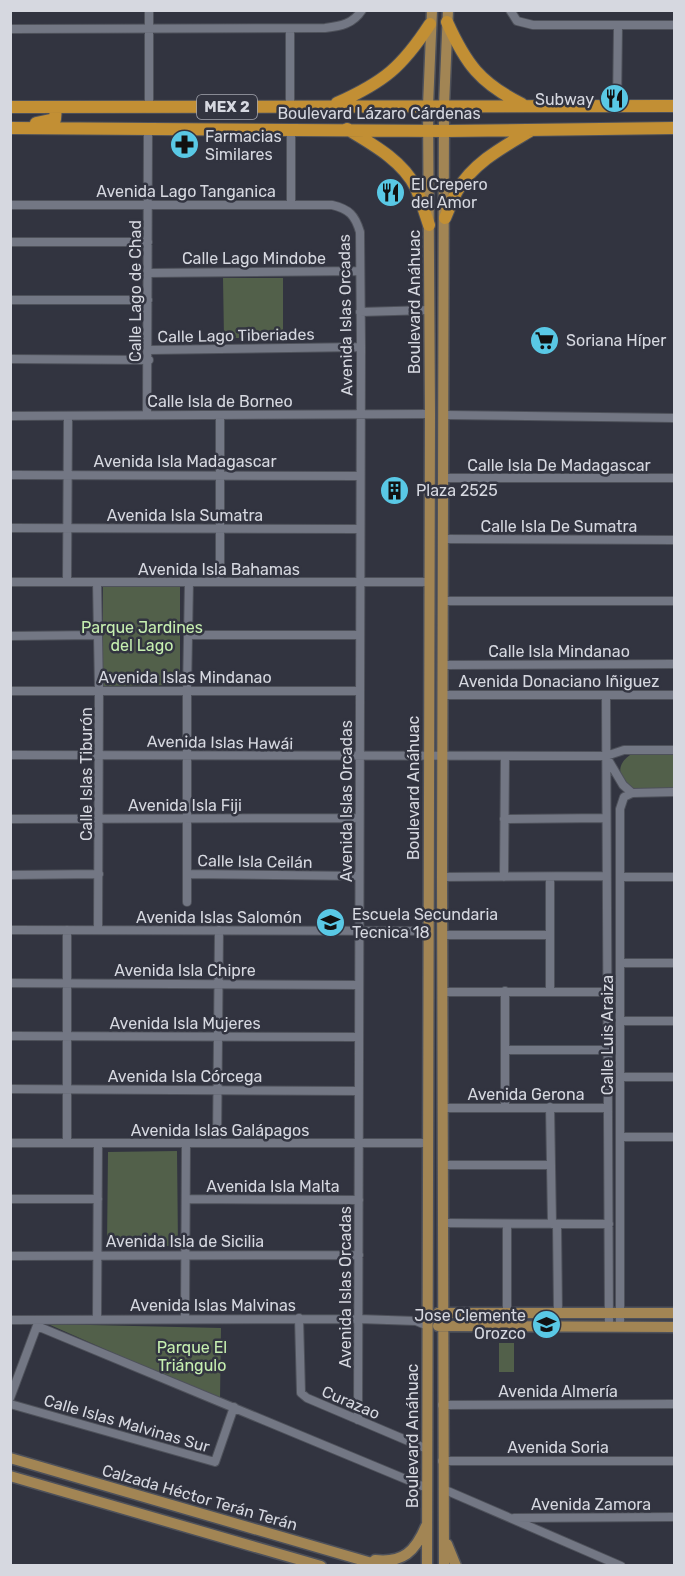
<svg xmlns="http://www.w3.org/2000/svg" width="685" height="1576" viewBox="0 0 685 1576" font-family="Rubik,sans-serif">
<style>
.green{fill:#52604a}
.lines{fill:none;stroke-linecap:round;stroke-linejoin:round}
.minor-casing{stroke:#4e515a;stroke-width:10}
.major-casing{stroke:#4e515a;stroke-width:13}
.highway-casing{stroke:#4e515a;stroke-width:14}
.minor{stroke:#737784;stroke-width:8}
.major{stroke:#a28554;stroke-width:10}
.highway{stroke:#c28f34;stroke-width:12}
.labels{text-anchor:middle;stroke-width:5;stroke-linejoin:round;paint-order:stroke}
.shield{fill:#323440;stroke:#a5a7b0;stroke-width:1.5}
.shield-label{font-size:15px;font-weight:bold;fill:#d6d8e0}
.poi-label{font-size:16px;fill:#d6d8e0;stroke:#323440;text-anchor:start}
.street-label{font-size:16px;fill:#d6d8e0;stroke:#323440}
.park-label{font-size:16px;fill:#c6efb0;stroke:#323440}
</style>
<rect width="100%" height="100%" fill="#323440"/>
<path class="green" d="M223,278h60v60h-59z
M103,587h77v98l-77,1z
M635,752l39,2v34c-7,3 -35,4 -42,1 -4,-2 -4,-4 -7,-7 -10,-13 -3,-23 10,-30z
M177,1151l1,95h-71l1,-94z
M48,1324l173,4 -1,72z
M499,1343h15v29h-15z"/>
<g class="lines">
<defs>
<path id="minor" d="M149,10v97
M510,10l7,11 16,4h141
M10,29l315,-1c16,-2 28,-4 37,-18
M290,29v77
M617,106l1,-80
M291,129v75
M10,205h322c17,4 23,10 28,27l1,115 -3,1073
M10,242h138
M148,273l212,-2
M10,300h138
M360,312l69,-2
M149,350l212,-3
M10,359l139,1
M147,415l1,-285
M220,415v167
M445,415l229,3
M10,416l420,-2
M10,475l350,1
M444,478h230
M10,528l350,1
M444,539l230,1
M10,582h418
M67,582l1,-166
M97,582l2,108 -1,240
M443,601h231
M189,635h170
M10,636l87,-1
M443,665l231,-1
M10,691h350
M443,695h231
M606,696l3,631
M10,755l596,1 18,-6h50
M607,758l16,27 9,8
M632,793l42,-1
M10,819l349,-1
M504,819l102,-1
M187,874l172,2
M10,875l89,-1
M442,877l164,-1
M504,877l1,-120
M620,877h54
M187,902v-212l2,-108
M10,930l418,1
M67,930v213
M442,935h108
M620,963h54
M10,983l349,2
M505,991v117
M550,991v-114
M443,992h165
M620,1021h54
M10,1036l349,1
M505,1050h103
M621,1077h53
M10,1089l349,2
M550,1107l2,117
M443,1108h165
M620,1137h54
M10,1143h419
M217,1143l2,-213
M443,1165h108
M10,1199h88
M186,1199l173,1
M444,1223l165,1
M507,1224v89
M557,1224l1,89
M10,1256l349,-1
M299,1318l2,75 6,5 120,51
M97,1319l1,-176
M185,1319l1,-176
M10,1320l349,-1 57,2 12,5
M37,1326l390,162
M620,1327v-518l4,-12 8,-4
M10,1398l28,-75
M10,1404l205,58 19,-55
M442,1405l232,-1
M442,1461h232
M443,1489l178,77
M514,1518l160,-1"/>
<path id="major" d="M438,1313h236
M438,1326l236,1
M10,1458l372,108
M10,1476l311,90
M447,1544l9,22
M375,1560c28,3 40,-8 51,-34
M427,1566l3,-1152 -2,-308 4,-96
M444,1566l-2,-689 2,-771 4,-96"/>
<path id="highway" d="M447,22c19,42 33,61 75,82
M337,103c47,-21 65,-36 93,-79
M10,107l664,-1
M36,123l19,-4 1,-12
M10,128l435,3 229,-3
M347,129c25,15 56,32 69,59 5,12 9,25 13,37
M445,218c4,-9 7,-18 12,-27 16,-28 46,-44 73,-60"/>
</defs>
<use href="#minor" class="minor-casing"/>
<use href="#major" class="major-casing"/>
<use href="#highway" class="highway-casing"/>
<use href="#minor" class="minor"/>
<use href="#major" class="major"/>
<use href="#highway" class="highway"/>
</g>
<defs>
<symbol id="restaurant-disc" viewBox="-11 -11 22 22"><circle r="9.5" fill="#59c8e5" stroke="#323440"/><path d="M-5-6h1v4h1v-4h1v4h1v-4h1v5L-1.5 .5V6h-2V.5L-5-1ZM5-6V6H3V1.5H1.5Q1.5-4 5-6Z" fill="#111"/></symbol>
<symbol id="pharmacy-disc" viewBox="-11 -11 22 22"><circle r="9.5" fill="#59c8e5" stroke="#323440"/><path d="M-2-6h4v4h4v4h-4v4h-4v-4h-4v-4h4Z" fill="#111"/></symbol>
<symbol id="supermarket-disc" viewBox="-11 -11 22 22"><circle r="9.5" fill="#59c8e5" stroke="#323440"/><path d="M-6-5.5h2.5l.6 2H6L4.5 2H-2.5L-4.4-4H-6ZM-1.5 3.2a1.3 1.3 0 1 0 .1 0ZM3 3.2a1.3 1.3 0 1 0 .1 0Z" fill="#111"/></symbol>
<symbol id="building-disc" viewBox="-11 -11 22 22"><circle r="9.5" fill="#59c8e5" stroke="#323440"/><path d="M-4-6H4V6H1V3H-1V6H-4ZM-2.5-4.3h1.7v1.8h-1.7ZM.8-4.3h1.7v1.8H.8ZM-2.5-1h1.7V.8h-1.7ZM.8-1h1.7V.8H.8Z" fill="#111"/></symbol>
<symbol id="school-disc" viewBox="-11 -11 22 22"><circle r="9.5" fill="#59c8e5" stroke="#323440"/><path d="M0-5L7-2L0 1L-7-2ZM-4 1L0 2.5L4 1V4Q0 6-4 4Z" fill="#111"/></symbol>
</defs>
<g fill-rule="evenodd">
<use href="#restaurant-disc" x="598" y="82" width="33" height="33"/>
<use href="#pharmacy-disc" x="168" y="128" width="33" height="33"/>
<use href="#restaurant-disc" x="374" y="176" width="33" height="33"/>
<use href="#supermarket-disc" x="528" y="324" width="33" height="33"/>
<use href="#building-disc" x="378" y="474" width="33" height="33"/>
<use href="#school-disc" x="314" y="906" width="33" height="33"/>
<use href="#school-disc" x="530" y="1308" width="33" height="33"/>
</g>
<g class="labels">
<rect class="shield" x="197" y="95" width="60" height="24" rx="4.5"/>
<g class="shield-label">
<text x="227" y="112">MEX 2</text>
</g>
<g class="poi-label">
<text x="594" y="105" text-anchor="end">Subway</text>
<text x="205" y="142">Farmacias<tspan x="205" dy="18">Similares</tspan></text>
<text x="411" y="190">El Crepero<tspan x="411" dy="18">del Amor</tspan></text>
<text x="566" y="346">Soriana Híper</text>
<text x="416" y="496">Plaza 2525</text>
<text x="352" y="920">Escuela Secundaria<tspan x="352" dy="18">Tecnica 18</tspan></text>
<text x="526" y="1321" text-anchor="end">Jose Clemente<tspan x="526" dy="18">Orozco</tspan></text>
</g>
<g class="street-label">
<text x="379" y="119">Boulevard Lázaro Cárdenas</text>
<text x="186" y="197">Avenida Lago Tanganica</text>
<text x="254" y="264">Calle Lago Mindobe</text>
<text transform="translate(135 291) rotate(-90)" y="6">Calle Lago de Chad</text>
<text transform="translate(414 302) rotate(-90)" y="6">Boulevard Anáhuac</text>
<text transform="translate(345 315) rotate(-91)" y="6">Avenida Islas Orcadas</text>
<text transform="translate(236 335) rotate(-1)" y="6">Calle Lago Tiberiades</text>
<text x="220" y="407">Calle Isla de Borneo</text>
<text x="185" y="467">Avenida Isla Madagascar</text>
<text x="559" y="471">Calle Isla De Madagascar</text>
<text x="185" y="521">Avenida Isla Sumatra</text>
<text x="559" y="532">Calle Isla De Sumatra</text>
<text x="219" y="575">Avenida Isla Bahamas</text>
<text x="559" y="657">Calle Isla Mindanao</text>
<text x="185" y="683">Avenida Islas Mindanao</text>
<text x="559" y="687">Avenida Donaciano Iñiguez</text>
<text transform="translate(220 742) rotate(1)" y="6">Avenida Islas Hawái</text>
<text transform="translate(86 774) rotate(-90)" y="6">Calle Islas Tiburón</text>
<text transform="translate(413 788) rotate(-90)" y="6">Boulevard Anáhuac</text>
<text transform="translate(346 801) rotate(-90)" y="6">Avenida Islas Orcadas</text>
<text x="185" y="811">Avenida Isla Fiji</text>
<text transform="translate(255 861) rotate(1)" y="6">Calle Isla Ceilán</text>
<text x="219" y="923">Avenida Islas Salomón</text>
<text x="185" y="976">Avenida Isla Chipre</text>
<text x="185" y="1029">Avenida Isla Mujeres</text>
<text transform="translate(607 1035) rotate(-90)" y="6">Calle Luis Araiza</text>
<text x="185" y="1082">Avenida Isla Córcega</text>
<text x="526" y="1100">Avenida Gerona</text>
<text x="220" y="1136">Avenida Islas Galápagos</text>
<text x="273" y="1192">Avenida Isla Malta</text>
<text x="185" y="1247">Avenida Isla de Sicilia</text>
<text transform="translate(345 1287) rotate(-90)" y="6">Avenida Islas Orcadas</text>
<text x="213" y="1311">Avenida Islas Malvinas</text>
<text x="558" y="1397">Avenida Almería</text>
<text transform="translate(351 1402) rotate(23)" y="6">Curazao</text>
<text transform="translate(127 1423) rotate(16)" y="6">Calle Islas Malvinas Sur</text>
<text transform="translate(412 1436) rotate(-90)" y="6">Boulevard Anáhuac</text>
<text x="558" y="1453">Avenida Soria</text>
<text transform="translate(200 1497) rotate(16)" y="6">Calzada Héctor Terán Terán</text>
<text x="591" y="1510">Avenida Zamora</text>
</g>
<g class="park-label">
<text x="142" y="633">Parque Jardines<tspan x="142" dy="18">del Lago</tspan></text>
<text x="192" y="1353">Parque El<tspan x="192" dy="18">Triángulo</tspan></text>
</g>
</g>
<rect width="685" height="1576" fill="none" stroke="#d6d8e0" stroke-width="24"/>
</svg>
